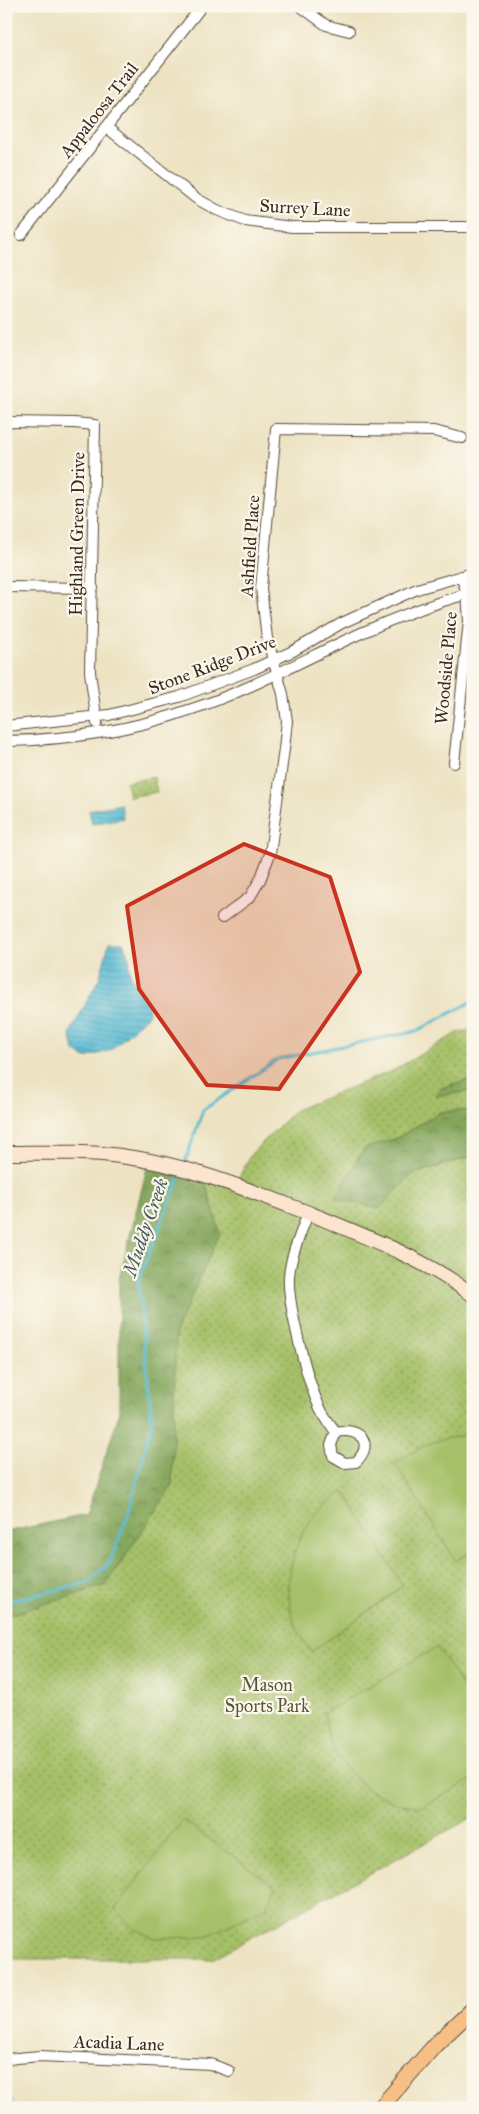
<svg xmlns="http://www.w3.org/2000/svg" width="479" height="2114" viewBox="0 0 479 2114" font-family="'IM FELL Great Primer',serif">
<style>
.green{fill:url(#green-dots);stroke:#707542}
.forest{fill:url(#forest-crowns);stroke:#60683d}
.pitch{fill:#a5c067;stroke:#707542}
.water{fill:url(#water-rules);stroke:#487278}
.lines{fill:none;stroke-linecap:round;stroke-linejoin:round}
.stream{stroke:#54bad2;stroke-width:3}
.street-casing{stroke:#564637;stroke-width:12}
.secondary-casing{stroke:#564637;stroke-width:16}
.primary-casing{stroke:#564637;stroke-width:17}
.street{stroke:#fff;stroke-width:10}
.secondary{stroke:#fbe5cf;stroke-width:14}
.primary{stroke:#f5bf86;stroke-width:15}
.marked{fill:#c8321e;fill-opacity:0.2;stroke:#c8321e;stroke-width:4;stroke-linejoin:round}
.labels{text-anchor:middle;stroke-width:4.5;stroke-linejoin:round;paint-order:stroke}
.street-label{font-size:18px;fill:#3b2a1e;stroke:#fbf7ec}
.park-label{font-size:18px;fill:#5b5734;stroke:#fbf7ec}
.water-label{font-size:19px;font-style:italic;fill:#445c5d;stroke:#fbf7ec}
</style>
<defs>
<pattern id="green-dots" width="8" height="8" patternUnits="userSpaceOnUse" patternTransform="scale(1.25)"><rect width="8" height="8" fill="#a5c067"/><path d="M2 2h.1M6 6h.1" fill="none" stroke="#889c54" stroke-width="1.8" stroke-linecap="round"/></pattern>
<pattern id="forest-crowns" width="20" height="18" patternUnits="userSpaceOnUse" patternTransform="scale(1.25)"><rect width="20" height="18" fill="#84a65c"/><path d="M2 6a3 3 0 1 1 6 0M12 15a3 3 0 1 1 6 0" fill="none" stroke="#6d874b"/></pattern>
<pattern id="water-rules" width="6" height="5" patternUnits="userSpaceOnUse" patternTransform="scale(1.25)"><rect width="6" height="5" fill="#54bad2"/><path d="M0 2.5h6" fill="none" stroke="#4797aa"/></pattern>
</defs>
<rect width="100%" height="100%" fill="#fbf7ec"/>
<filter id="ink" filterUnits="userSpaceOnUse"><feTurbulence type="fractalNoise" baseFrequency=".02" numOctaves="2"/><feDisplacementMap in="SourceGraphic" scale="10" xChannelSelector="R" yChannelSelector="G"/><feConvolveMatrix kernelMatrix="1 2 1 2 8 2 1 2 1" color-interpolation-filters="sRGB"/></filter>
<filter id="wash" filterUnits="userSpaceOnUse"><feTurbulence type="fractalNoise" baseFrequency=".0096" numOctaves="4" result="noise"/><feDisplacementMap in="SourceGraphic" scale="20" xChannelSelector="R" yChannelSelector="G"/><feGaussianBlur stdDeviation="1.12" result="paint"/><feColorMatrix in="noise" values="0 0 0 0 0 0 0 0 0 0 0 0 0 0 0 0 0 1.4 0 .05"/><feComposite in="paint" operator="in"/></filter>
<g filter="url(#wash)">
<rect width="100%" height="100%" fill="#ede3c3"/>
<path class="green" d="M154,777l3,15 -28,5 -3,-15z
M473,1029v50l-32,9 -4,7 36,-4v19l-33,2 -43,26 -33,11 -28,49 43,10 34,-34 60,-18v661l-261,142h-206v-356l84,-21 93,-413 52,16 16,-31 44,-44 99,-40 63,-37z"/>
<path class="forest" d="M473,1079v12l-37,5 5,-8z
M473,1110v46l-60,18 -34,35 -44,-11 29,-49 33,-11 43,-26z
M149,1160l54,14 17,59 -44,97 -4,156 -66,99 -100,31v-84l80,-17 33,-101v-135z"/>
<path class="pitch" d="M470,1435l3,1v114l-17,11 -61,-97c28,-20 40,-25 75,-29z
M344,1491l59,95 -92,66c-5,-10 -14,-20 -17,-30 -12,-37 -2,-85 26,-112 7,-7 16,-13 24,-19z
M437,1647l36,56v76l-51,28 -27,-4 -30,-15 -22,-23 -13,-23 -6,-29z
M183,1820l93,67 -10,20 -61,30 -51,1 -20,-9 -19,-20z"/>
<path class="water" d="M121,804l2,14 -31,6 -3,-14z
M109,943h14l6,15 1,18 18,27 1,11 -38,36 -25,8 -12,-7 -4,-18 30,-56z"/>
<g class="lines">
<path class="stream" d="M184,1165l19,-55 75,-51 139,-28 56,-30
M6,1602l84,-20 20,-20 19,-50 23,-90 -14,-141 44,-110
M6,2095l5,3 1,10"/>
</g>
</g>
<g filter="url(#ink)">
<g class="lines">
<defs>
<path id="street" d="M300,6l26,19 23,6
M106,127l91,72 20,11 28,11 47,6h181
M21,235l181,-229
M6,422l68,1 21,2 -5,247 7,51
M6,587l87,1
M6,726l103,-11 70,-18 75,-28 39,-18 49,-28 75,-34 56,-16
M6,741c61,-1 126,-11 183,-31 59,-19 114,-50 170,-76 37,-17 75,-31 114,-42
M454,763l15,-142 -2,-28 -6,-17
M222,918l28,-21 10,-17 10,-26 14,-105 3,-28 -4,-27 -16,-56 -6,-50 15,-159 158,2 28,7
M308,1213c-7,20 -17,41 -19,63 -2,27 19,109 32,134 4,8 10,15 15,22l-5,13 2,11 12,7 11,-1c19,-19 4,-35 -20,-30
M6,2059l34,-3 170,8 19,7"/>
<path id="secondary" d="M6,1153c38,0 76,-2 114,3 66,8 129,34 191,58 56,23 113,45 162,81"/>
<path id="primary" d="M380,2108l56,-64 37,-35"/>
</defs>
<use href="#street" class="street-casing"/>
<use href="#secondary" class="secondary-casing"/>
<use href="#primary" class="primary-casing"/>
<use href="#street" class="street"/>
<use href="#secondary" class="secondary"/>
<use href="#primary" class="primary"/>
</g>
</g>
<path class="marked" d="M244,844l86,33 30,95 -81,117 -72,-4 -68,-96 -12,-83z"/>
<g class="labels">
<g class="street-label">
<text transform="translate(99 110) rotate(-52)" y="6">Appaloosa Trail</text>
<text transform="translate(305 208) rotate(3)" y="6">Surrey Lane</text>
<text transform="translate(77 534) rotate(-89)" y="6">Highland Green Drive</text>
<text transform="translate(250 546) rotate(-86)" y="6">Ashfield Place</text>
<text transform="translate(212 665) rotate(-21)" y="6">Stone Ridge Drive</text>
<text transform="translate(446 668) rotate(-85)" y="6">Woodside Place</text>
<text transform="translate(119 2043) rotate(2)" y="6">Acadia Lane</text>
</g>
<g class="park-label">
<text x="267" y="1691">Mason<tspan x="267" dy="21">Sports Park</tspan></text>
</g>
<g class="water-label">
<text transform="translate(145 1227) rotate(-71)" y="7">Muddy Creek</text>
</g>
</g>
<rect width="479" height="2114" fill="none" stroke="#fbf7ec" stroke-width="25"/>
</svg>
